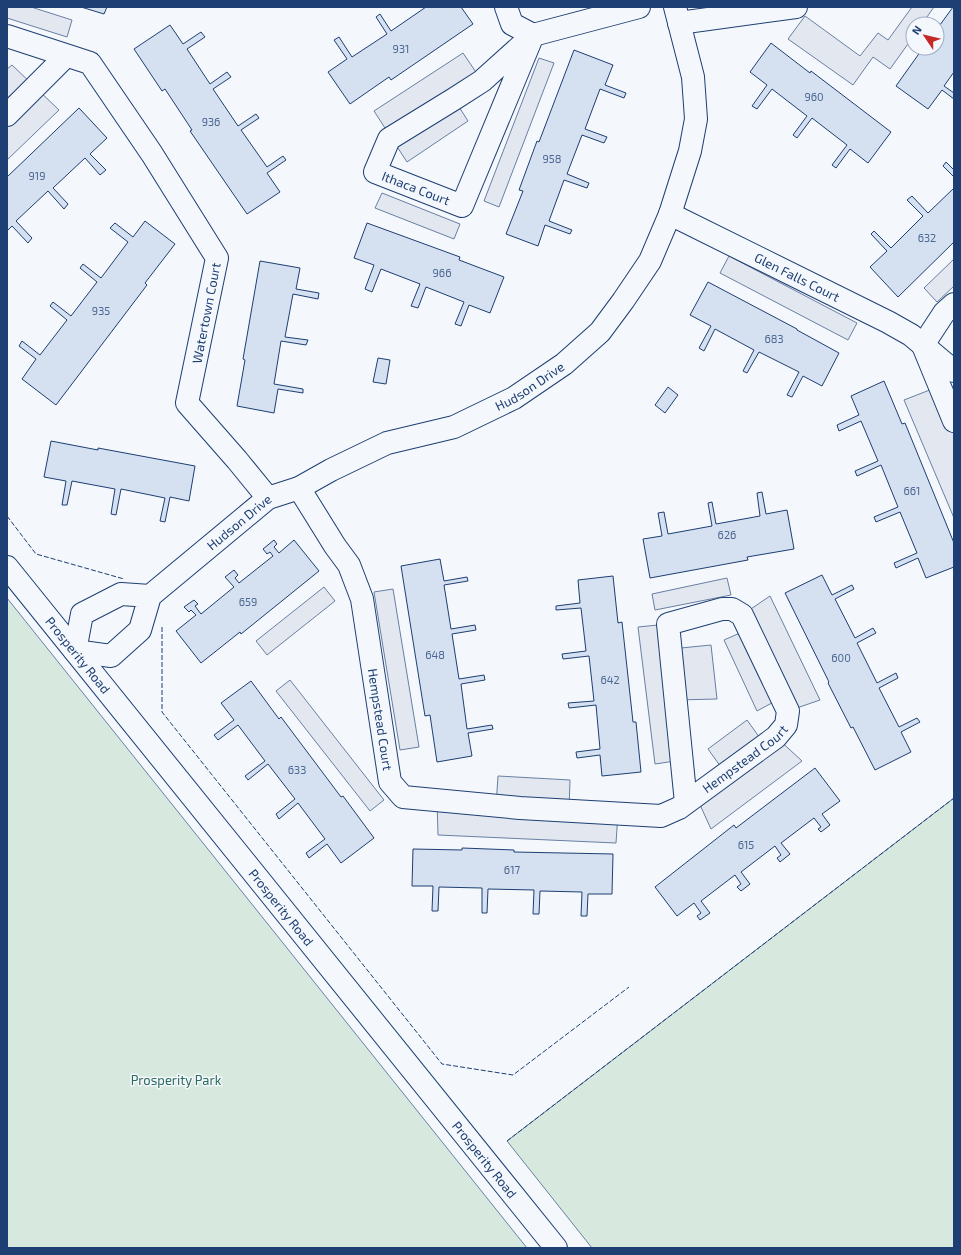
<svg xmlns="http://www.w3.org/2000/svg" width="961" height="1255" viewBox="0 0 961 1255" font-family="'Exo 2',sans-serif">
<style>
.green{fill:#d7e8df;stroke:#687fa3}
.parking{fill:#e3e8f0;stroke:#687fa3}
.building{fill:#d5e0f0;stroke:#1d3f73}
.lines{fill:none;stroke-linecap:round;stroke-linejoin:round}
.minor-casing{stroke:#1d3f73;stroke-width:24}
.minor{stroke:#f4f7fb;stroke-width:22}
.fence{stroke:#1d3f73;stroke-width:1;stroke-dasharray:5 2;stroke-linecap:butt}
.labels{text-anchor:middle;stroke-width:3;stroke-linejoin:round;paint-order:stroke}
.number-label{font-size:11px;fill:#4b6792}
.street-label{font-size:13px;fill:#1d3f73;stroke:#f4f7fb}
.park-label{font-size:13px;fill:#2c6c60;stroke:#f4f7fb}
</style>
<rect width="100%" height="100%" fill="#f4f7fb"/>
<path class="green" d="M7,598l520,650h-520z
M954,798v450h-362l-85,-107z"/>
<path class="parking" d="M7,7h24l41,13 -5,17 -60,-19z
M912,7h22l-12,17h-9v13l-23,32 -17,-12 -20,28 -65,-46 17,-23 55,40 18,-23 10,7z
M463,53l19,28 -28,18 14,22 -61,41 -33,-51z
M539,58l15,5 -55,144 -15,-6z
M12,65l47,45 -52,50v-91z
M382,193l78,31 -6,15 -79,-31z
M729,256l128,67 -9,17 -128,-67z
M954,259v27l-17,16 -13,-14z
M940,386l14,35v97l-50,-118z
M727,578l4,17 -76,15 -3,-16z
M324,587l11,14 -68,54 -11,-14z
M393,589l26,158 -19,3 -26,-158z
M770,596l50,104 -32,11 -7,-13 -24,13 -33,-71 25,-11 -7,-14z
M668,624l3,25 40,-4 6,54 -41,1 6,60 -27,4 -17,-137z
M290,680l94,120 -14,11 -94,-120z
M747,720l18,25 11,-8 26,24 -91,68 -15,-33 30,-22 -18,-25z
M498,776l72,4 -1,30 49,3 -2,30 -178,-8 -1,-35 59,6z"/>
<path class="building" d="M81,7h26l-3,7z
M426,7h35l12,17 -82,56 -2,-3 -39,27 -22,-32 19,-13 -13,-19 5,-3 13,20 35,-23 -11,-17 4,-3 11,17z
M953,7h1v65l-10,14 10,7v6l-12,-9 -14,19 -32,-23 27,-38h14v-19z
M170,25l13,19 18,-12 4,5 -18,12 23,35 17,-12 4,5 -18,12 25,37 18,-12 3,4 -18,12 26,37 16,-11 3,4 -19,13 13,19 -33,22 -57,-83 2,-1 -27,-41 -3,2 -28,-42z
M771,43l39,30 1,-2 80,61 -23,31 -18,-14 -14,19 -4,-3 15,-20 -35,-27 -15,20 -4,-3 14,-19 -35,-27 -15,20 -5,-3 15,-21 -17,-13z
M574,50l39,15 -8,20 21,8 -2,5 -24,-9 -15,40 22,8 -3,6 -22,-8 -15,39 22,9 -2,5 -23,-8 -15,41 23,9 -2,4 -25,-9 -7,21 -32,-12 17,-43 -4,-1 18,-49 2,1z
M79,108l28,30 -17,16 16,16 -6,5 -15,-17 -32,30 15,16 -4,5 -16,-18 -32,30 16,17 -4,5 -16,-17 -5,5v-54z
M946,162l8,8v7l-11,-11z
M954,188v54l-56,55 -28,-30 17,-16 -16,-17 3,-3 17,17 32,-32 -16,-16 5,-4 16,17z
M145,221l30,23 -30,39 2,2 -91,120 -34,-26 14,-20 -17,-13 3,-5 18,14 27,-35 -17,-14 3,-4 18,14 26,-34 -17,-14 3,-4 18,14 27,-36 -18,-14 5,-5 18,14z
M367,223l93,34 -1,3 45,17 -14,36 -21,-8 -8,21 -6,-2 9,-22 -38,-15 -8,21 -7,-2 9,-22 -39,-15 -9,23 -7,-3 9,-24 -20,-7z
M260,261l40,7 -4,21 23,4 -1,6 -25,-5 -8,43 23,3 -2,5 -25,-4 -7,43 29,5v4l-25,-4 -4,24 -37,-7 8,-46 -2,-1z
M708,282l89,47v1l42,23 -17,33 -19,-10 -11,21 -5,-2 12,-23 -40,-20 -12,21 -4,-2 11,-21 -39,-21 -11,22 -5,-3 12,-22 -21,-11z
M378,358l12,2 -4,24 -13,-2z
M884,381l18,43 3,-1 49,120v24l-28,11 -8,-20 -22,10 -2,-5 23,-10 -17,-41 -24,10 -2,-5 24,-10 -17,-42 -24,11 -2,-5 23,-10 -17,-40 -22,10 -2,-6 22,-10 -8,-19z
M668,387l10,8 -13,18 -10,-8z
M51,441l47,9v-2l97,18 -6,35 -19,-4 -5,25 -5,-1 5,-23 -44,-9 -5,26 -5,-1 4,-25 -43,-8 -5,24h-5l4,-24 -22,-4z
M762,492l4,22 21,-4 7,39 -47,8 1,3 -98,18 -7,-39 19,-3 -4,-23 6,-1 4,22 44,-8 -4,-23 4,-1 4,22 44,-8 -3,-23z
M274,540l3,4 -3,3 5,6 15,-13 25,31 -78,63 -1,-2 -39,31 -25,-32 20,-16 -5,-5 -2,2 -5,-5 10,-7 4,4 -3,2 6,8 33,-27 -9,-10 9,-7 4,5 -3,3 4,5 34,-27 -3,-4 -3,2 -4,-5z
M440,559l4,22 23,-4 1,4 -24,4 7,44 24,-4 1,5 -24,4 7,45 25,-4 1,5 -24,4 6,45 25,-4 1,4 -25,4 4,23 -35,6 -7,-47 -5,1 -24,-150z
M822,575l10,20 20,-10 2,4 -19,10 20,39 18,-10 3,5 -19,10 20,40 19,-10 2,5 -19,10 20,39 18,-9 3,4 -19,10 10,20 -36,18 -22,-43 -2,1 -23,-45 1,-1 -44,-89z
M613,576l5,47 4,-1 11,100h3l5,50 -39,4 -2,-21 -23,3 -1,-6 24,-3 -4,-44 -27,3 -1,-5 26,-2 -5,-45 -26,3 -1,-5 24,-3 -5,-43 -25,2v-4l24,-3 -2,-23z
M251,681l28,38 2,-2 60,80 2,-1 31,42 -33,25 -14,-19 -18,14 -3,-5 19,-14 -27,-36 -19,16 -3,-5 19,-15 -27,-35 -20,16 -3,-4 20,-15 -27,-36 -20,15 -4,-5 20,-15 -13,-17z
M815,768l25,33 -18,13 8,11 -9,7 -3,-3 3,-2 -7,-9 -33,25 9,11 -10,8 -3,-4 4,-3 -6,-9 -34,26 9,12 -9,7 -4,-4 4,-3 -6,-9 -34,26 9,12 -10,7 -3,-4 4,-3 -7,-10 -17,13 -22,-29 79,-62 2,3z
M462,848l52,2v2l99,2 -1,40h-24l-1,22h-6l1,-24 -42,-1 -1,23h-6l1,-24 -46,-1 -1,24h-5v-25l-43,-1 -1,24h-6l1,-25h-21l1,-37 49,1z"/>
<g class="lines">
<defs>
<g id="minor">
<path d="M506,7l6,17 21,11"/>
<path d="M679,23l117,-16"/>
<path d="M533,35l-71,171 -87,-34 14,-33 65,-40 28,-18 51,-46 106,-28"/>
<path d="M7,36l83,27 62,91 65,104 -30,145 50,57 31,38"/>
<path d="M7,115l59,-59"/>
<path id="s1" d="M670,214l218,108 23,13 43,36"/>
<path d="M923,345l21,-32 10,-9"/>
<path d="M924,348l30,73"/>
<path id="s2" d="M299,488l36,58 14,19 13,34 28,183 13,15 117,11 141,8 18,-8 97,-71 10,-12 2,-14 -46,-96 -10,-6h-10l-54,15 18,179"/>
<path id="s3" d="M7,567l549,681"/>
<path id="s4" d="M150,596l-29,-2 -39,20 -7,37 36,5 29,-26 10,-34 118,-98 31,-10 32,-18 56,-27 67,-16 60,-29 50,-34 36,-32 23,-31 27,-40 20,-47 20,-63 6,-32 -3,-42 -18,-70"/>
</g>
</defs>
<use href="#minor" class="minor-casing"/>
<use href="#minor" class="minor"/>
<path class="fence" d="M7,516l29,38 88,25
M162,627v85l280,352 71,11 116,-88
M507,1141l447,-343"/>
</g>
<g class="labels">
<g class="number-label">
<text x="401" y="53">931</text>
<text x="814" y="101">960</text>
<text x="211" y="126">936</text>
<text x="552" y="163">958</text>
<text x="37" y="180">919</text>
<text x="927" y="242">632</text>
<text x="442" y="277">966</text>
<text x="101" y="315">935</text>
<text x="774" y="343">683</text>
<text x="912" y="495">661</text>
<text x="727" y="539">626</text>
<text x="248" y="606">659</text>
<text x="435" y="659">648</text>
<text x="841" y="662">600</text>
<text x="610" y="684">642</text>
<text x="297" y="774">633</text>
<text x="746" y="849">615</text>
<text x="512" y="874">617</text>
</g>
<g class="street-label">
<text transform="translate(416 188) rotate(21)" y="5">Ithaca Court</text>
<text dy="5" stroke="none"><textPath href="#s1" startOffset="142">Glen Falls Court</textPath></text>
<text transform="translate(206 313) rotate(-79)" y="5">Watertown Court</text>
<text dy="5" stroke="none"><textPath href="#s4" startOffset="661">Hudson Drive</textPath></text>
<text dy="5" stroke="none"><textPath href="#s4" startOffset="337">Hudson Drive</textPath></text>
<text dy="5" stroke="none"><textPath href="#s3" startOffset="113">Prosperity Road</textPath></text>
<text dy="5" stroke="none"><textPath href="#s2" startOffset="250">Hempstead Court</textPath></text>
<text dy="5" stroke="none"><textPath href="#s2" startOffset="694">Hempstead Court</textPath></text>
<text dy="5" stroke="none"><textPath href="#s3" startOffset="437">Prosperity Road</textPath></text>
<text dy="5" stroke="none"><textPath href="#s3" startOffset="761">Prosperity Road</textPath></text>
</g>
<g class="park-label">
<text x="176" y="1085">Prosperity Park</text>
</g>
</g>
<rect width="961" height="1255" fill="none" stroke="#1d3f73" stroke-width="16"/>
<g transform="translate(925 36) rotate(305)"><circle r="19" fill="#f4f7fb" stroke="#9eadc5"/>
<path d="M0-3L7 15L0 10L-7 15Z" fill="#c62828"/>
<text y="-6" font-size="11" font-weight="bold" text-anchor="middle" fill="#1d3f73">N</text>
</g>
</svg>
